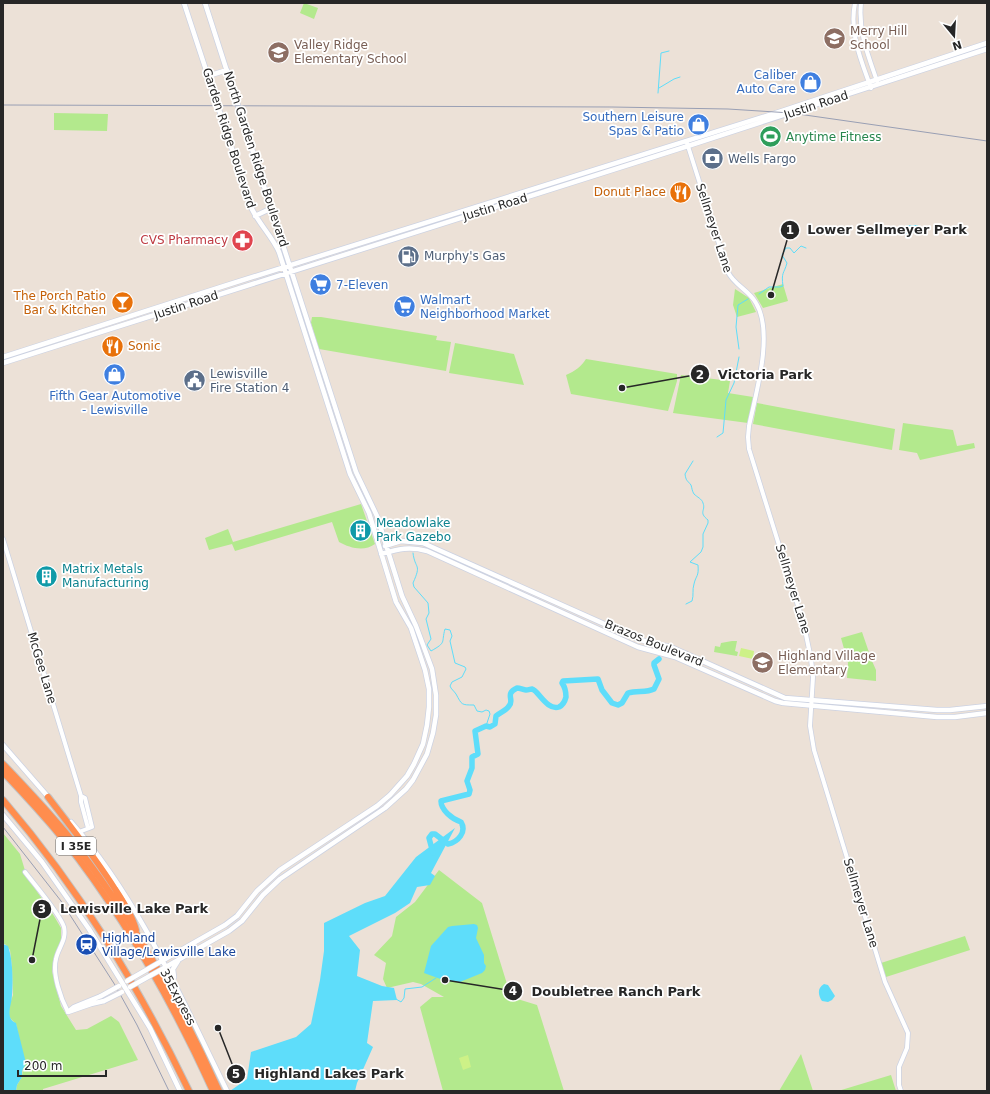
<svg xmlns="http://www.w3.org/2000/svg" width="990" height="1094" viewBox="0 0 990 1094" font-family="'DejaVu Sans',sans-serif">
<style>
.green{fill:#b3e98d}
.pitch{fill:#cdf187}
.water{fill:#5eddfa}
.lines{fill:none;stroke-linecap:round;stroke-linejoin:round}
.stream{stroke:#5eddfa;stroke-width:1}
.river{stroke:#5eddfa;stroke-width:5.5}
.tertiary-casing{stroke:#ccd2e2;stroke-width:5.5}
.secondary-casing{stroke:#ccd2e2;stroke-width:6}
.motorway-casing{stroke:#c3c3c3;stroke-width:8}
.tertiary{stroke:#fff;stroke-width:4}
.secondary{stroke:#fff;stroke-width:4.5}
.motorway{stroke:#ff8d4e;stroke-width:6}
.rail{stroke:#999fb4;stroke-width:1}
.secondary-bridge-casing{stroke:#ccd2e2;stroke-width:6;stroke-linecap:butt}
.secondary-bridge{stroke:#fff;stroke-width:4.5}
.labels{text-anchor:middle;stroke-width:3.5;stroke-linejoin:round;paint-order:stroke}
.shield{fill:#fff;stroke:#686868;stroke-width:1}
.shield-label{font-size:11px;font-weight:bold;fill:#272727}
.education-label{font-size:12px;fill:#785e54;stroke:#fff;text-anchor:start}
.shop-label{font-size:12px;fill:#366cbe;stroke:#fff;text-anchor:end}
.street-label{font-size:12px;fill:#272727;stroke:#fff}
.leisure-label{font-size:12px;fill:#27864d;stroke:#fff;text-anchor:start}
.service-label{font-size:12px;fill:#4e5e75;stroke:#fff;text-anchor:start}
.food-label{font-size:12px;fill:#c56008;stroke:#fff;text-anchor:end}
.health-label{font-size:12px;fill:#be3a42;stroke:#fff;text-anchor:end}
.culture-label{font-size:12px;fill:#0d838f;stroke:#fff;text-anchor:start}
.transit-label{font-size:12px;fill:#164399;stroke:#fff;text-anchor:start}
.leader{fill:none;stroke:#272727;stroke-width:1.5}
.callout-dot{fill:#272727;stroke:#fff;stroke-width:1.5}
.mark-label{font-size:12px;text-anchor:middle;font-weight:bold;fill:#fff}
.callout-label{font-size:13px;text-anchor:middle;font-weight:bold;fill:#272727;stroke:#fff;stroke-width:3.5;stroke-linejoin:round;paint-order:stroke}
</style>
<rect width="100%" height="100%" fill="#ece1d7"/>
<path class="green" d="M304,3l14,5 -4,11 -14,-6z
M54,113l54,1 -1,17 -53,-1z
M783,284l5,17 -25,7 -9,-15z
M735,289l14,9 7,14 -19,5 -4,-12z
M312,317h9l116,19 -1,4 15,2 -5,29 -127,-22 -8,-26z
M455,343l59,11 10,31 -75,-12z
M586,359l91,15v7l-9,30 -97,-17 -5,-19c9,-4 15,-8 20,-16z
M681,375l49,6 -2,12 25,4 -5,26 -75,-10z
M757,403l138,26 -3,21 -139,-26z
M903,423l50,7 4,16 17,-3 1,5 -55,12 -3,-7 -18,-3z
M361,504l14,40c-11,8 -25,4 -36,-2l-7,-20 -97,29 -3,-7 -23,6 -4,-12 23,-9 5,13z
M862,632l10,29 4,9v11l-29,-3 1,-15 -7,-25z
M732,641h5l-2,10 3,1 -1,4 -23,-4 1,-6 5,1 1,-4z
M3,833l17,21 7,23 27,39 7,12v13l-7,16 -2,14 9,35 15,24 11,-1 24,-13 8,6 19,38 -95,29v2h-27l1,-6 5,-8 1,-11 -2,-19 -5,-23 -5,-5 -2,-3v-9l4,-12 -1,-28 -2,-17 -5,-6h-2z
M439,870l43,33 29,94 26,8 27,86h-121l-23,-84 12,-10h12l-23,-13 -8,-2 -26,6 -4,-9 3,-16 -12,-8 18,-19 4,-19 19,-15z
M965,936l5,14 -84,27 -5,-14z
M801,1054l12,37h-34z
M891,1075l5,16h-58z"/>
<path class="pitch" d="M741,648l13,3 -1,8 -14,-3z
M468,1055l3,12 -8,3 -4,-12z"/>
<path class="water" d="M911,225h7l4,6 -17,4 -2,-5 2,-4z
M455,828l-24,45 4,3 -5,9 -13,2 -7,16 -15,10 -46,23 11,14 -3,26 25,10 12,2 3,12 -24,1 -6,42 6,4 -16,36 -2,8h-125l17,-12 4,-27 45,-15 15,-13 9,-44 4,-29v-28l41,-20 20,-7 31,-39z
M474,924l3,1 1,3 -2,10 8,17v8l2,3 -1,4 -3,3 -22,9 -14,-1 -22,-8 7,-27 17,-19 4,-1z
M3,944l5,2c5,14 5,35 4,49 0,8 -4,14 -2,22 1,3 3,5 6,6l10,40 -4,8v6l-5,8 -1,6h-13z
M824,984l4,1 7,11 -3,4 -4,2 -6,-1c-4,-6 -5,-13 2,-17z"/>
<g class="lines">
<path class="stream" d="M659,88l15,-9 6,-2
M658,93l3,-40 8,-2
M759,294l10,-7h11l3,-1c-2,-14 1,-12 4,-23l-5,-8 4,-7h4l4,5 7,-7 5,2
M739,349l-3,-22 2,-22 10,-6
M717,437l6,-4 3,-33 8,-17 5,-26
M413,553c2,17 9,10 0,30l1,4 14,16 1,10 -3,6 5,20 -4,6 4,6c16,-9 10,-8 14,-22l5,1 2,6 -2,5 5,22 10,4 1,2 -4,8 -10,5 -2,4c1,3 4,5 6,8 6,11 5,11 18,11l3,6 5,1 4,-2 3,1 1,3 -4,12
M686,604l6,-3c2,-6 0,-11 2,-17 2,-9 5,-7 4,-19l-8,-3 11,-10 2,-5v-13l5,-11v-3c-10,-8 -2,-9 -5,-17 -1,-4 -6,-6 -9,-9 -2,-3 -2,-6 -3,-9 -4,-5 -5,-4 -6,-11l8,-13
M396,999l5,3 3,-4 1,-9 17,-2 14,-9"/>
<path class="river" d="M433,853l-4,-15 3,-4h3l13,10c10,-2 19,-12 13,-22 -9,-3 -20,-12 -20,-21l28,-7 1,-4 -3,-9 5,-13v-11l6,-3 -3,-23 11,-5 4,1 5,-3 1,-8c4,-4 10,-5 13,-10 6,-6 -5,-12 8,-18 3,0 7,2 9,2 2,0 5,-1 6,-1 6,1 15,22 27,18 4,-2 6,-6 7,-10 0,-5 -1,-10 -4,-14l1,-2 35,-2 4,11 10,13 6,2 4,-2 6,-10c9,-3 18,0 26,-4l5,-10 -5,-14v-2l5,-4"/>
<defs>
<path id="tertiary" d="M855,3c-6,30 6,57 16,85
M861,3c-3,28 7,52 16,78
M687,143l41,129c6,13 21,18 28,31 18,30 0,90 -7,123l-1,11 1,12 55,176 7,34 2,18 -3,49 4,24 71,232 23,51 -1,15 -8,19v18l2,6
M3,539l78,257v6l7,26
M79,832l13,-5 -7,-29 -4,-2
M25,872c9,12 35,42 39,55 3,13 -6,21 -8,32 -4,15 5,40 12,53"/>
<path id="secondary" d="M208,76l19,-6
M255,216l17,-8
M3,357l221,-71 555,-174 208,-69
M3,363l685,-217 299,-97
M385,546l16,-5 22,2 215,96 13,4 20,4 114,51 152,12h13l37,-4
M381,554c18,-5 28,-8 46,-3l211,96 37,10 100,44 8,2 154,14h18l32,-4
M3,745l47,54
M3,815l39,47 47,67 61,99 30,63
M71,822c69,79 110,176 156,269
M159,952l7,1h8
M160,962l65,-37 12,-9 20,-25 23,-21 97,-64 13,-11 17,-19 7,-12 9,-20 4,-19 2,-18v-18l-4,-19 -14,-42 -15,-26 -27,-89 -19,-39 -71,-222c-7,-16 -21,-29 -28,-45l-67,-204
M164,968l65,-37 13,-10 21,-26 17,-16 105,-71 21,-19 7,-9 14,-26 6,-21 3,-18v-20l-4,-26 -16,-43 -14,-30 -25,-80 -21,-44 -151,-469
M174,977l-1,-8 5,-8
M69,1011l5,-4 27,-11
M68,1012l23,-8 13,-3"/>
<path id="motorway" d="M3,764c23,24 46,48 67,74 61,77 109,164 149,253
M3,772c21,22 42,45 61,68 60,76 109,163 149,251
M48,797c23,30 47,60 67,92 8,12 17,26 21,41
M3,800c77,90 135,185 186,291"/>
</defs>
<use href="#tertiary" class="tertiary-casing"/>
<use href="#secondary" class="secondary-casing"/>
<use href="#motorway" class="motorway-casing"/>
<use href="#tertiary" class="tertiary"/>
<use href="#secondary" class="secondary"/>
<use href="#motorway" class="motorway"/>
<path class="rail" d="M3,105l609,2 116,2 63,4 196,28
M3,827l58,74 54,84 22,40 32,66"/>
<defs>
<path id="secondary-bridge" d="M127,981l33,-19
M130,987l34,-19
M101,996l18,-10
M104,1001l18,-9"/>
</defs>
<use href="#secondary-bridge" class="secondary-bridge-casing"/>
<use href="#secondary-bridge" class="secondary-bridge"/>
</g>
<defs>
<symbol id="school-disc" viewBox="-11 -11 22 22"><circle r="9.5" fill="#8d6e63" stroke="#fff"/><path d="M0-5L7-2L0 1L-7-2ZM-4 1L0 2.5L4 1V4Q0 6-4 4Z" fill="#fff"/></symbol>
<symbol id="shop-disc" viewBox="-11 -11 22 22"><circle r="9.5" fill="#3f7fe0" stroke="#fff"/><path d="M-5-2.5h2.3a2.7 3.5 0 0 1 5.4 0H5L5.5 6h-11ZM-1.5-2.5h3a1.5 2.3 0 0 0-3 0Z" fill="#fff"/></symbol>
<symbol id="stadium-disc" viewBox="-11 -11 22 22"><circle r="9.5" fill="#2e9e5b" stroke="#fff"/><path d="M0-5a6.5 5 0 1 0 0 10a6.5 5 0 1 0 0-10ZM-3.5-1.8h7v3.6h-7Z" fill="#fff"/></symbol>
<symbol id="bank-disc" viewBox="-11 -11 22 22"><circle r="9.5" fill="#5c6f8a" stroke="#fff"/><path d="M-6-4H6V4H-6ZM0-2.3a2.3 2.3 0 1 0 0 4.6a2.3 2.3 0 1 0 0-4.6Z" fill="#fff"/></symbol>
<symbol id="restaurant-disc" viewBox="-11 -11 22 22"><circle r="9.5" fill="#e8710a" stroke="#fff"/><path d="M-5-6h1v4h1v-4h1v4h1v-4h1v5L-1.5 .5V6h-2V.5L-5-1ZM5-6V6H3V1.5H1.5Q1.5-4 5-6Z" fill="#fff"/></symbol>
<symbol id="pharmacy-disc" viewBox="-11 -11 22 22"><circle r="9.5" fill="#e0444e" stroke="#fff"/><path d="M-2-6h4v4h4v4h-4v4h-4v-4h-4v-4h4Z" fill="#fff"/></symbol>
<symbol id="fuel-disc" viewBox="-11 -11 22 22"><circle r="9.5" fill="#5c6f8a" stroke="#fff"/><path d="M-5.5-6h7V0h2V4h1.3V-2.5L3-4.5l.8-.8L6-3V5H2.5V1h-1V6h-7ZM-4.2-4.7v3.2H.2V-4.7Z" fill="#fff"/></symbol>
<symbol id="supermarket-disc" viewBox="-11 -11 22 22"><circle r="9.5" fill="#3f7fe0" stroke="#fff"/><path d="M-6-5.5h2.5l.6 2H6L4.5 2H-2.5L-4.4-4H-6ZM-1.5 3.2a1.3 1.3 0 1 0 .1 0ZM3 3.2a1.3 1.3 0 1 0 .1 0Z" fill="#fff"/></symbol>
<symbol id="bar-disc" viewBox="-11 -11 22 22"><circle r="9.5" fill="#e8710a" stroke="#fff"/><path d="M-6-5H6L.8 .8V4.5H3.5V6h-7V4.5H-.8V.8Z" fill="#fff"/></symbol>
<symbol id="civic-disc" viewBox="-11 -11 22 22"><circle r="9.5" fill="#5c6f8a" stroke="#fff"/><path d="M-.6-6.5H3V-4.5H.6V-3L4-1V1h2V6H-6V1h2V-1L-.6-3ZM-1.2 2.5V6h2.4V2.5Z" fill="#fff"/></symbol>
<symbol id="building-disc" viewBox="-11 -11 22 22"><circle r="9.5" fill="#0f9aa8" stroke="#fff"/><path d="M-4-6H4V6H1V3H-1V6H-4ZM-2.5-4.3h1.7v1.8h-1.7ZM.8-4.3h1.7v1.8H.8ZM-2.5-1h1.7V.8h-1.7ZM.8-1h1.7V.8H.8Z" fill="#fff"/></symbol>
<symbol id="station-disc" viewBox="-11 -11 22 22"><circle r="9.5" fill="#1a4fb4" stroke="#fff"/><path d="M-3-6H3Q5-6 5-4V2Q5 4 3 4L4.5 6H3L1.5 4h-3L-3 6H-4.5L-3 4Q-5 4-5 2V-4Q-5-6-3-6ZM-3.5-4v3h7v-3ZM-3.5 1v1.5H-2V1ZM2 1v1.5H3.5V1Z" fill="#fff"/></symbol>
</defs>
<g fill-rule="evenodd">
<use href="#school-disc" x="822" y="26" width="25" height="25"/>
<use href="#school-disc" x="266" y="40" width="25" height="25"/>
<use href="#shop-disc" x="798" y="70" width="25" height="25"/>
<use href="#shop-disc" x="686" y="112" width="25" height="25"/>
<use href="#stadium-disc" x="758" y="124" width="25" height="25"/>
<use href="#bank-disc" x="700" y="146" width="25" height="25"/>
<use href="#restaurant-disc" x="668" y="180" width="25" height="25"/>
<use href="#pharmacy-disc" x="230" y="228" width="25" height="25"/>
<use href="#fuel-disc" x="396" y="244" width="25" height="25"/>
<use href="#supermarket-disc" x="308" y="272" width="25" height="25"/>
<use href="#bar-disc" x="110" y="290" width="25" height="25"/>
<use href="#supermarket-disc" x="392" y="294" width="25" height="25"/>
<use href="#restaurant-disc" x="100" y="334" width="25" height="25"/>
<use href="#shop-disc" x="102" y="362" width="25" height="25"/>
<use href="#civic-disc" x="182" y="368" width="25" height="25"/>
<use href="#building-disc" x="348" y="518" width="25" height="25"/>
<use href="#building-disc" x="34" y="564" width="25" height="25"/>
<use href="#school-disc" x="750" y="650" width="25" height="25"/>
<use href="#station-disc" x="74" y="932" width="25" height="25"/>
</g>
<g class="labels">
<rect class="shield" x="56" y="837" width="40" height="18" rx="3"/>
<g class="shield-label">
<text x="76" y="850">I 35E</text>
</g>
<g class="education-label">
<text x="850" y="35">Merry Hill<tspan x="850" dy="14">School</tspan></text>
<text x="294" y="49">Valley Ridge<tspan x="294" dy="14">Elementary School</tspan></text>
<text x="778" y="660">Highland Village<tspan x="778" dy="14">Elementary</tspan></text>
</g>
<g class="shop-label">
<text x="796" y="79">Caliber<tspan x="796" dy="14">Auto Care</tspan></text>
<text x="684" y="121">Southern Leisure<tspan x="684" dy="14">Spas &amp; Patio</tspan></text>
<text x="336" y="289" text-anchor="start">7-Eleven</text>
<text x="420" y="304" text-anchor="start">Walmart<tspan x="420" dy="14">Neighborhood Market</tspan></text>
<text x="115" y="400" text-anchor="middle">Fifth Gear Automotive<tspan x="115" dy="14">- Lewisville</tspan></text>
</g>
<g class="street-label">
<text transform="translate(816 105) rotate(-18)" y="4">Justin Road</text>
<text transform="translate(229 138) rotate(72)" y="4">Garden Ridge Boulevard</text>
<text transform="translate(256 159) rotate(72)" y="4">North Garden Ridge Boulevard</text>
<text transform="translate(495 207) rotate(-17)" y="4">Justin Road</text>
<text transform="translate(714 228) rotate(72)" y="4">Sellmeyer Lane</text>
<text transform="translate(186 305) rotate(-18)" y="4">Justin Road</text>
<text transform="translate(793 589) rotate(73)" y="4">Sellmeyer Lane</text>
<text transform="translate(654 643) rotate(22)" y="4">Brazos Boulevard</text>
<text transform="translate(42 668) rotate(73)" y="4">McGee Lane</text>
<text transform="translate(861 903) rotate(73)" y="4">Sellmeyer Lane</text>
<text transform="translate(178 997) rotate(62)" y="4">35Express</text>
</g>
<g class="leisure-label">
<text x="786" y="141">Anytime Fitness</text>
</g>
<g class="service-label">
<text x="728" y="163">Wells Fargo</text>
<text x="424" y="260">Murphy's Gas</text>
<text x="210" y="378">Lewisville<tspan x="210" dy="14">Fire Station 4</tspan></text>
</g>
<g class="food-label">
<text x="666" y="196">Donut Place</text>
<text x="106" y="300">The Porch Patio<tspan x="106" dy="14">Bar &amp; Kitchen</tspan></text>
<text x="128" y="350" text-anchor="start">Sonic</text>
</g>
<g class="health-label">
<text x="228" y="244">CVS Pharmacy</text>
</g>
<g class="culture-label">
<text x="376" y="527">Meadowlake<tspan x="376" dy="14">Park Gazebo</tspan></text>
<text x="62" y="573">Matrix Metals<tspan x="62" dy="14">Manufacturing</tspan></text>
</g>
<g class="transit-label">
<text x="102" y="942">Highland<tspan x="102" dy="14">Village/Lewisville Lake</tspan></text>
</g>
</g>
<path class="leader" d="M771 295L790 230M622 388L700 374M32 960L42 909M445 980L513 991M218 1028L236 1074"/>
<g class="callout-dot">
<circle cx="771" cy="295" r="4"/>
<circle cx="622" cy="388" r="4"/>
<circle cx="32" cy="960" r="4"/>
<circle cx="445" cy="980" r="4"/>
<circle cx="218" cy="1028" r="4"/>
<circle cx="790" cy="230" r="10"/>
<circle cx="700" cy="374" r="10"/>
<circle cx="42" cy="909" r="10"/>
<circle cx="513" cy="991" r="10"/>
<circle cx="236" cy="1074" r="10"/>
</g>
<g class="mark-label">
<text x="790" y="234">1</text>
<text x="700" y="379">2</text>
<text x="42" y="913">3</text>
<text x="513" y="995">4</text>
<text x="236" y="1078">5</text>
</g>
<g class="callout-label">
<text x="887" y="234">Lower Sellmeyer Park</text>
<text x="765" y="379">Victoria Park</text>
<text x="134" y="913">Lewisville Lake Park</text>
<text x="616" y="996">Doubletree Ranch Park</text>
<text x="329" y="1078">Highland Lakes Park</text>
</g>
<rect width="990" height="1094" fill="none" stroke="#272727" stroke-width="8"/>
<g transform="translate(954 36) rotate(162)" stroke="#ffffff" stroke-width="3" paint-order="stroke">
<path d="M0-3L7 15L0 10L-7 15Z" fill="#272727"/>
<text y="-6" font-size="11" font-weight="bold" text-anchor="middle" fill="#272727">N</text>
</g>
<path d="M18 1070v6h88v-6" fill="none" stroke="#272727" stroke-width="2"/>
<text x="24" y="1070" font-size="12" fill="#272727" stroke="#ffffff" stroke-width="3" paint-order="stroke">200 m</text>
</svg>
